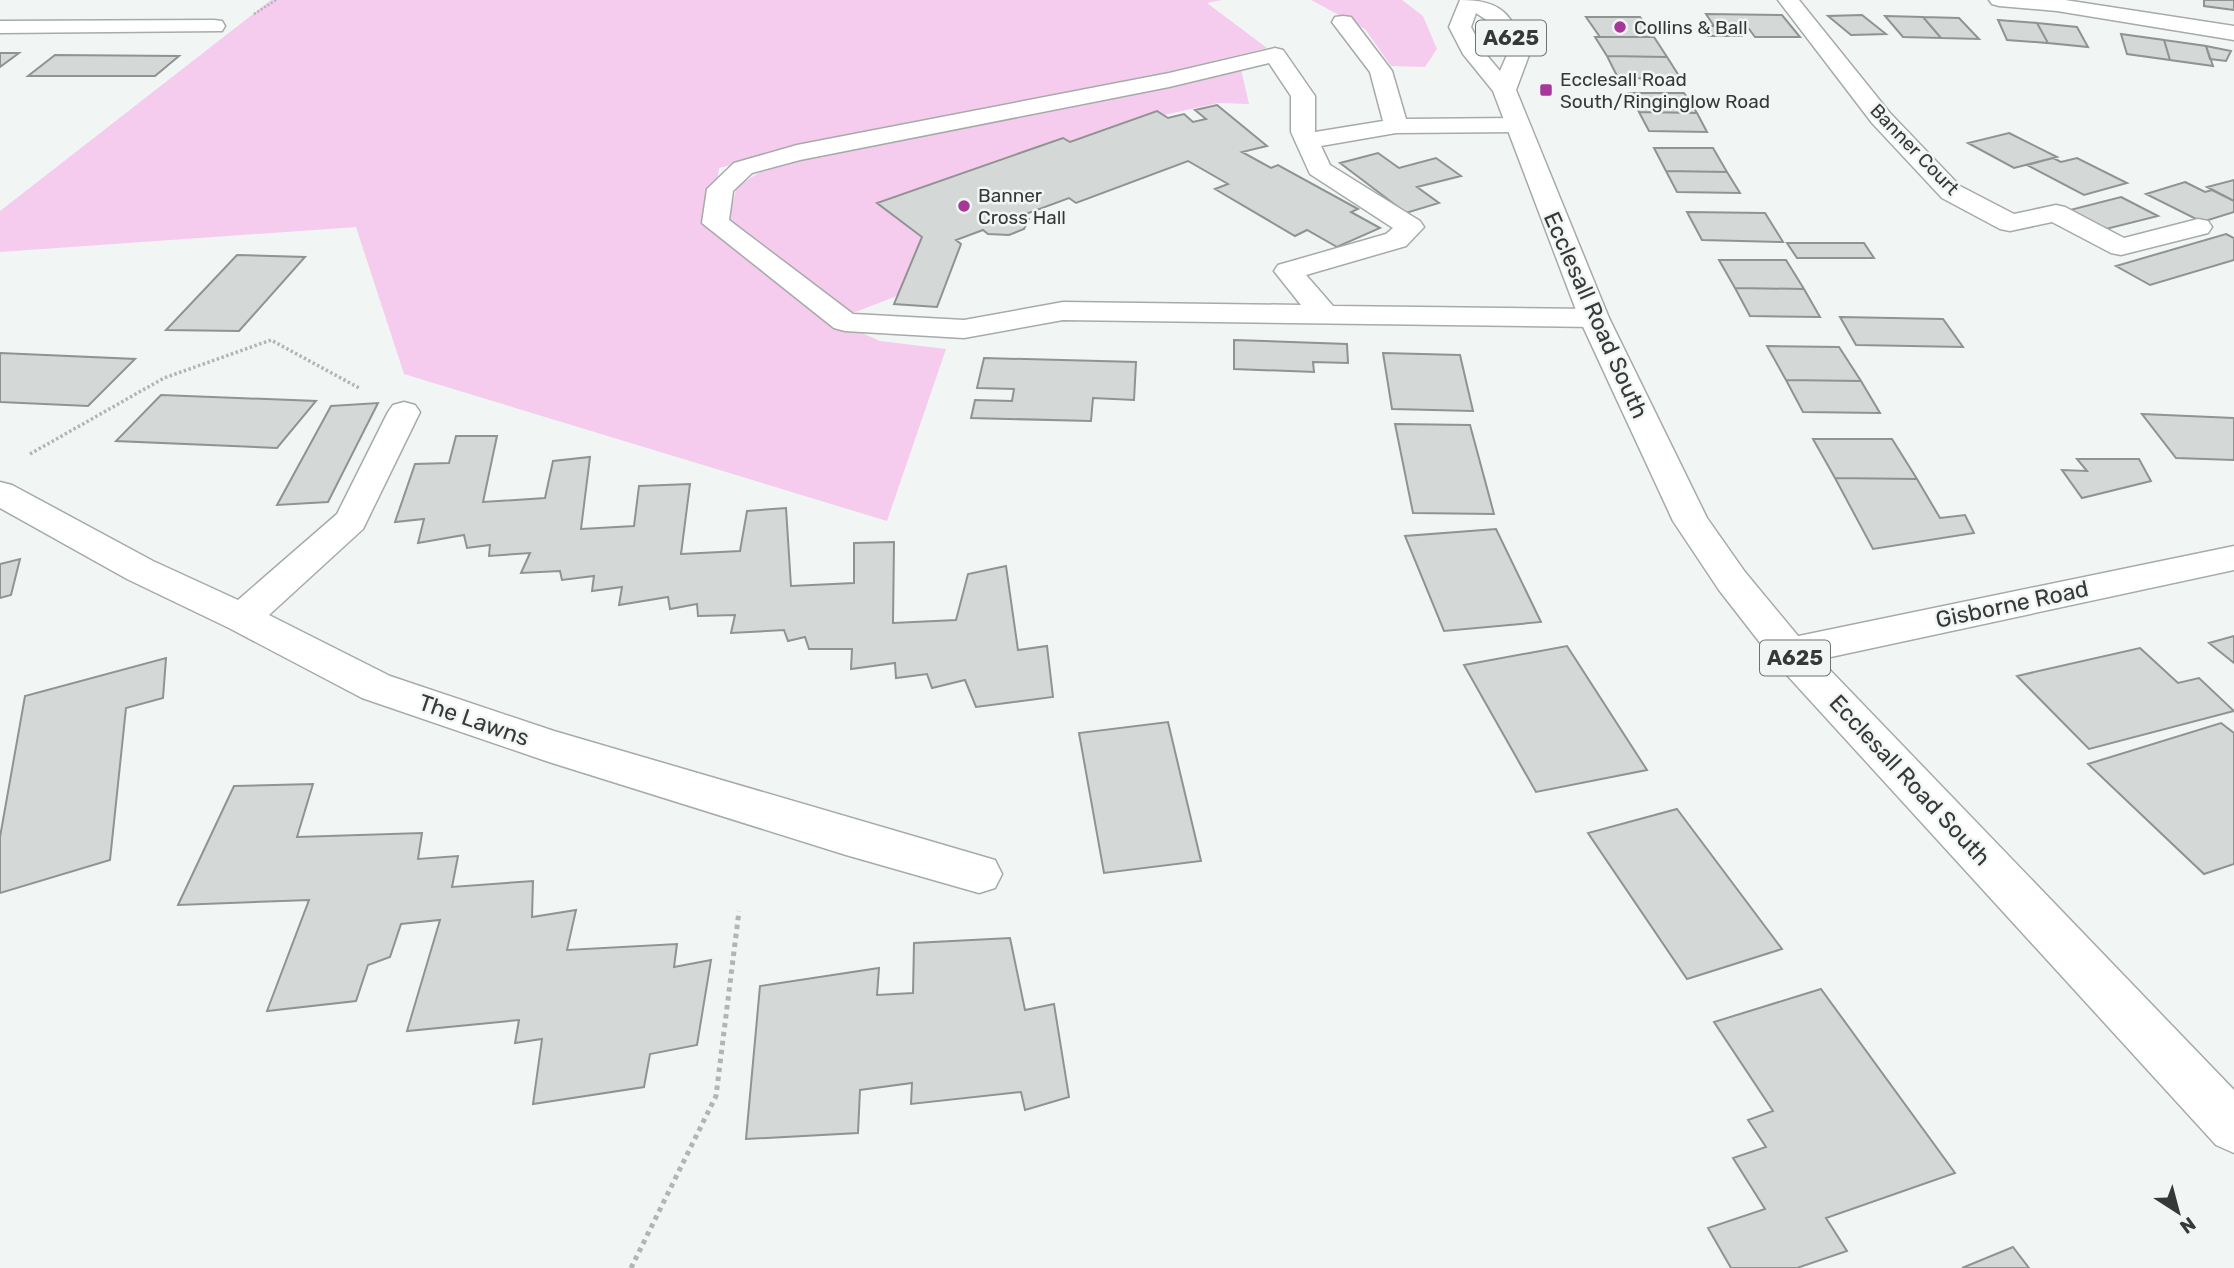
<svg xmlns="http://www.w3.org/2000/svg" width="2234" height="1268" viewBox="0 0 2234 1268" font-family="Rubik,sans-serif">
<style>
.green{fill:#f5cced}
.building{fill:#d4d9d7;stroke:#8f9391;stroke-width:2}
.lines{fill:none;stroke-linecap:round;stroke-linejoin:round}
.minor-casing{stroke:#a6aaa8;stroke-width:3}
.major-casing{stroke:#a6aaa8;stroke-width:3}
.path-far2{stroke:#b1b5b4;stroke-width:2.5;stroke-dasharray:2 2;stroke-linecap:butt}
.path-far1{stroke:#b1b5b4;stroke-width:3.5;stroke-dasharray:2.5 2.5;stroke-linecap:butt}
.path{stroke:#b1b5b4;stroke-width:5;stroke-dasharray:4.5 4.5;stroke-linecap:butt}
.minor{fill:#fff;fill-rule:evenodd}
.major{fill:#fff;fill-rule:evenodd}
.poi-dot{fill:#a63998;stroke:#f1f6f4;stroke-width:2.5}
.labels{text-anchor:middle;stroke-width:5;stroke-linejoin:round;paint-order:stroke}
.far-poi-label{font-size:19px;fill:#373938;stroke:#f1f6f4;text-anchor:start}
.far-street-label{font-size:19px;fill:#373938;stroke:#f1f6f4}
.shield{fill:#f1f6f4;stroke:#6f7270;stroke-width:2}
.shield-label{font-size:21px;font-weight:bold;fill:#373938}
.street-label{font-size:23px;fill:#373938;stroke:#f1f6f4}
</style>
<rect width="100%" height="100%" fill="#f1f6f4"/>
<path class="green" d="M271,0h951l-15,3 60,45 -145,35 -276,53 -127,32 -8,56 105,89 64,28 66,8 -59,172 -483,-147 -48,-147 -356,25v-41z
M1311,0h91l21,16 14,33 -12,18 -34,-1 -26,-37z
M1241,69l8,35 -31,-1 -54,12 -7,-4 -87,31 -7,-4 -185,64 44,35 -25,59 -52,20 -119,-87 11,-43 40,-24 64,-15 275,-49z"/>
<path class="building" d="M2204,0h30v10l-30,-4z
M1706,14l76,1 18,22h-45l-6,-8h-13l5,7h-33l-6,-10h12z
M1862,15l24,19 -35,1 -23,-19z
M1885,16l38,1 18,21 -38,-1z
M1586,17h54l14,20h-54z
M1923,17l36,1 20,21 -38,-1z
M1998,20l39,3 11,20 -41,-3z
M2037,23l40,4 11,20 -40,-4z
M2121,34l43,6 6,20 -43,-6z
M1595,37h59l13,20 -60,-1z
M2164,40l42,6 7,20 -43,-6z
M2206,46l25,5 -5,10 -16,-2z
M0,53h19l-19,14z
M55,55l124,1 -24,20h-127z
M1607,56l60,1 14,22 -63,-1z
M1629,93h55l13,20 -58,-1z
M1217,105l50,41 -25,6 29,16 7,-3 80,44 -7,3 29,16 -43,19 -30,-17 -12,6 -80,-47 13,-5 -40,-23 -112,42 -7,-5 -46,17 6,4 -5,10 -15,6 -21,-1 -5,-4 -27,10 5,4 -24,63 -43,-3 28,-67 -45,-34 186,-65 7,4 87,-31 11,7 16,-4 9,8 13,-3 -11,-9z
M1639,112l58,1 10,19 -58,-1z
M2009,133l48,24 -43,11 -46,-25z
M1654,148h59l14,24 -61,-1z
M1378,153l21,15 37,-10 25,18 -44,11 22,16 -33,10 -66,-50z
M2053,158l8,4 16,-4 50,25 -43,12 -57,-30z
M1666,171l61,1 13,21 -63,-1z
M2234,180v21l-27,-14z
M2185,182l20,10 7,-2 22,11v11l-32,10 -56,-28z
M2121,197l37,19 -56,14 -36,-19z
M1687,212l78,1 18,29 -81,-2z
M2226,234l8,4v22l-84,25 -34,-19z
M1787,243h77l10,15h-77z
M237,255l68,2 -66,74 -73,-1z
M1719,260h67l18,29 -69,-1z
M1735,288l69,1 16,28 -70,-1z
M1840,317l103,2 20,28 -107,-2z
M1234,340l113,4 1,19 -35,-1 1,10 -80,-3z
M1767,346l72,1 22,34 -75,-1z
M0,353l135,6 -47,47 -88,-4z
M1383,353l77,2 13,56 -81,-2z
M984,358l152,4 -2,38 -41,-2 -2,23 -120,-3 4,-18 37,1 2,-12 -37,-1z
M1786,380l75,1 19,32 -77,-1z
M161,395l155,6 -39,47 -161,-7z
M378,403l-50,99 -51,3 54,-99z
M2142,414l92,4v42l-58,-2z
M1395,424l75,1 24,89 -81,-1z
M456,436h41l-14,66 62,-4 8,-37 37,-4 -9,72 53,-3 5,-40 51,-2 -9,70 59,-3 7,-40 39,-3 5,78 63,-3v-40l40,-1 -1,81 63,-3 12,-46 38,-8 12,84 29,-4 6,51 -77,10 -11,-27 -33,8 -5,-14 -31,4 -1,-15 -44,6 1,-20h-43l-4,-12 -17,4 -4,-11 -53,3 4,-18 -37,1 -1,-12 -27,5 -2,-12 -49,8 3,-18 -30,4 2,-15 -32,4 -2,-9 -39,2 9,-20 -41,3 1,-11 -23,3 -3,-13 -46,8 6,-24 -29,3 20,-58 34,-1z
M1813,439h79l25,40 -82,-1z
M2077,459h62l12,22 -69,17 -20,-28 25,1z
M1835,478l82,1 23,39 25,-3 9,18 -101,16z
M1496,529l45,93 -97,9 -39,-95z
M20,559l-9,36 -11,3v-34z
M2234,636v27l-25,-20z
M1567,646l80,124 -111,22 -72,-127z
M2140,648l38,35 21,-5 35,33 -145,38 -72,-73z
M166,658l-3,40 -37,10 -16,152 -110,33v-56l25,-141z
M1168,722l33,139 -97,12 -25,-140z
M2221,723l13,10v131l-30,10 -116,-110z
M313,784l-16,53 125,-4 -4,26 40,-3 -6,31 81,-6 -1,36 44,-7 -9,40 110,-6 -3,23 37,-7 -14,85 -47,9 -6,33 -111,17 9,-65 -27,4 4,-23 -112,11 33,-111 -39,4 -11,33 -22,8 -12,36 -89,10 42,-111 -131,5 56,-119z
M1677,809l105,140 -95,30 -99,-146z
M1010,938l15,72 29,-6 15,93 -44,13 -4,-18 -110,12 1,-21 -52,7 -2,43 -112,6 14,-153 119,-18 -2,27 36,-2 1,-50z
M1821,989l134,184 -129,45 21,33 -50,17h-66l-23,-40 57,-19 -32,-51 33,-11 -18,-27 25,-9 -59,-89z
M2013,1247l16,21h-67z"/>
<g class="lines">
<defs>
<path id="minor" d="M1778,0h21l91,113 70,73 54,28 42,-9 9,2 59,31 74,-19 10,2 4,6 -4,6 -87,22 -10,-2 -59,-31 -42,9 -10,-2 -58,-31 -70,-75z
M1989,0h76l169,26v14l-177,-29 -58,-5 -7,-2z
M1343,16l8,1 41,54 14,48 110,-1 9,2 3,5 -3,5 -9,2 -120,1 -75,13 9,19 90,56 4,6 -18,19 -100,29 27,31 261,3 10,3 5,6 -5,6 -10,3 -531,-7 -99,18 -119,-7 -11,-3 -132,-105 5,-34 27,-26 63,-18 372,-72 106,-25 8,2 32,46v36l68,-11 -13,-49 -38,-50 3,-5zM1269,63l22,33v36l19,42 83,54 -7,6 -108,31 -4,6 27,34 -238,-3 -99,18 -111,-6 -124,-94 4,-29 19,-18 48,-13 369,-73z
M214,20l8,1 3,5 -3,5 -222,2v-12z
M404,402l11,3 5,7 -57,117 -94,86 121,61 164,55 441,129 7,14 -7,14 -16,5 -133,-38 -297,-93 -187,-64 -133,-70 -102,-49 -127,-71v-26l12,3 141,76 85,39 99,-86 51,-102 5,-7z
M2234,546v24l-445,96 -14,-4 -6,-10 6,-10 14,-4z"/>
<path id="major" d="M1460,0c46,0 51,17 69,55l-13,35 93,228 98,200 38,54 58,70 431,448v63l-18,-8 -441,-483 -56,-72 -46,-69 -94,-203 -86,-227 -30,-37 -14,-27zM1476,13l18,12 13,30 -7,16 -16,-19 -13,-25z"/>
</defs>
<use href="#minor" class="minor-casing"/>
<use href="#major" class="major-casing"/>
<path class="path-far2" d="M254,14l22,-14"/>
<path class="path-far1" d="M30,454l134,-76 107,-38 90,49"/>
<path class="path" d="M631,1268l85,-172 23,-185"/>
<use href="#minor" class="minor"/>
<use href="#major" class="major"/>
</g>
<g class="poi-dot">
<circle cx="1620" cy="27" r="7"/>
<rect x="1539" y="83" width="14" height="14" rx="3.5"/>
<circle cx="964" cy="206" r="7"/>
</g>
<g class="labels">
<g class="far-poi-label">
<text x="1634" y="34">Collins &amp; Ball</text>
<text x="1560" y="86">Ecclesall Road<tspan x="1560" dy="22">South/Ringinglow Road</tspan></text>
<text x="978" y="202">Banner<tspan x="978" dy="22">Cross Hall</tspan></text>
</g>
<g class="far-street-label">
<text transform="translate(1915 149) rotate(46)" y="7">Banner Court</text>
</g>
<g class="shield">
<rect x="1476" y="20.5" width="70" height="35" rx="5"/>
<rect x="1760" y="640.5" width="70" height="35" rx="5"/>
</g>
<g class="shield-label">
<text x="1511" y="45">A625</text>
<text x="1795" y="665">A625</text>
</g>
<g class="street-label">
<text transform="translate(1596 315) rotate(66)" y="8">Ecclesall Road South</text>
<text transform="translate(2012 604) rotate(-12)" y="8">Gisborne Road</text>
<text transform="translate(474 720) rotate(19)" y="8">The Lawns</text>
<text transform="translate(1910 780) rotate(47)" y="8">Ecclesall Road South</text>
</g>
</g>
<g transform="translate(2178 1212) rotate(144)" stroke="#f1f6f4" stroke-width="5" paint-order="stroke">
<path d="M0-5L12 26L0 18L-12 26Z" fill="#373938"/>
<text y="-10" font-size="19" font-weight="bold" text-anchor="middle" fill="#373938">N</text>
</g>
</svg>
